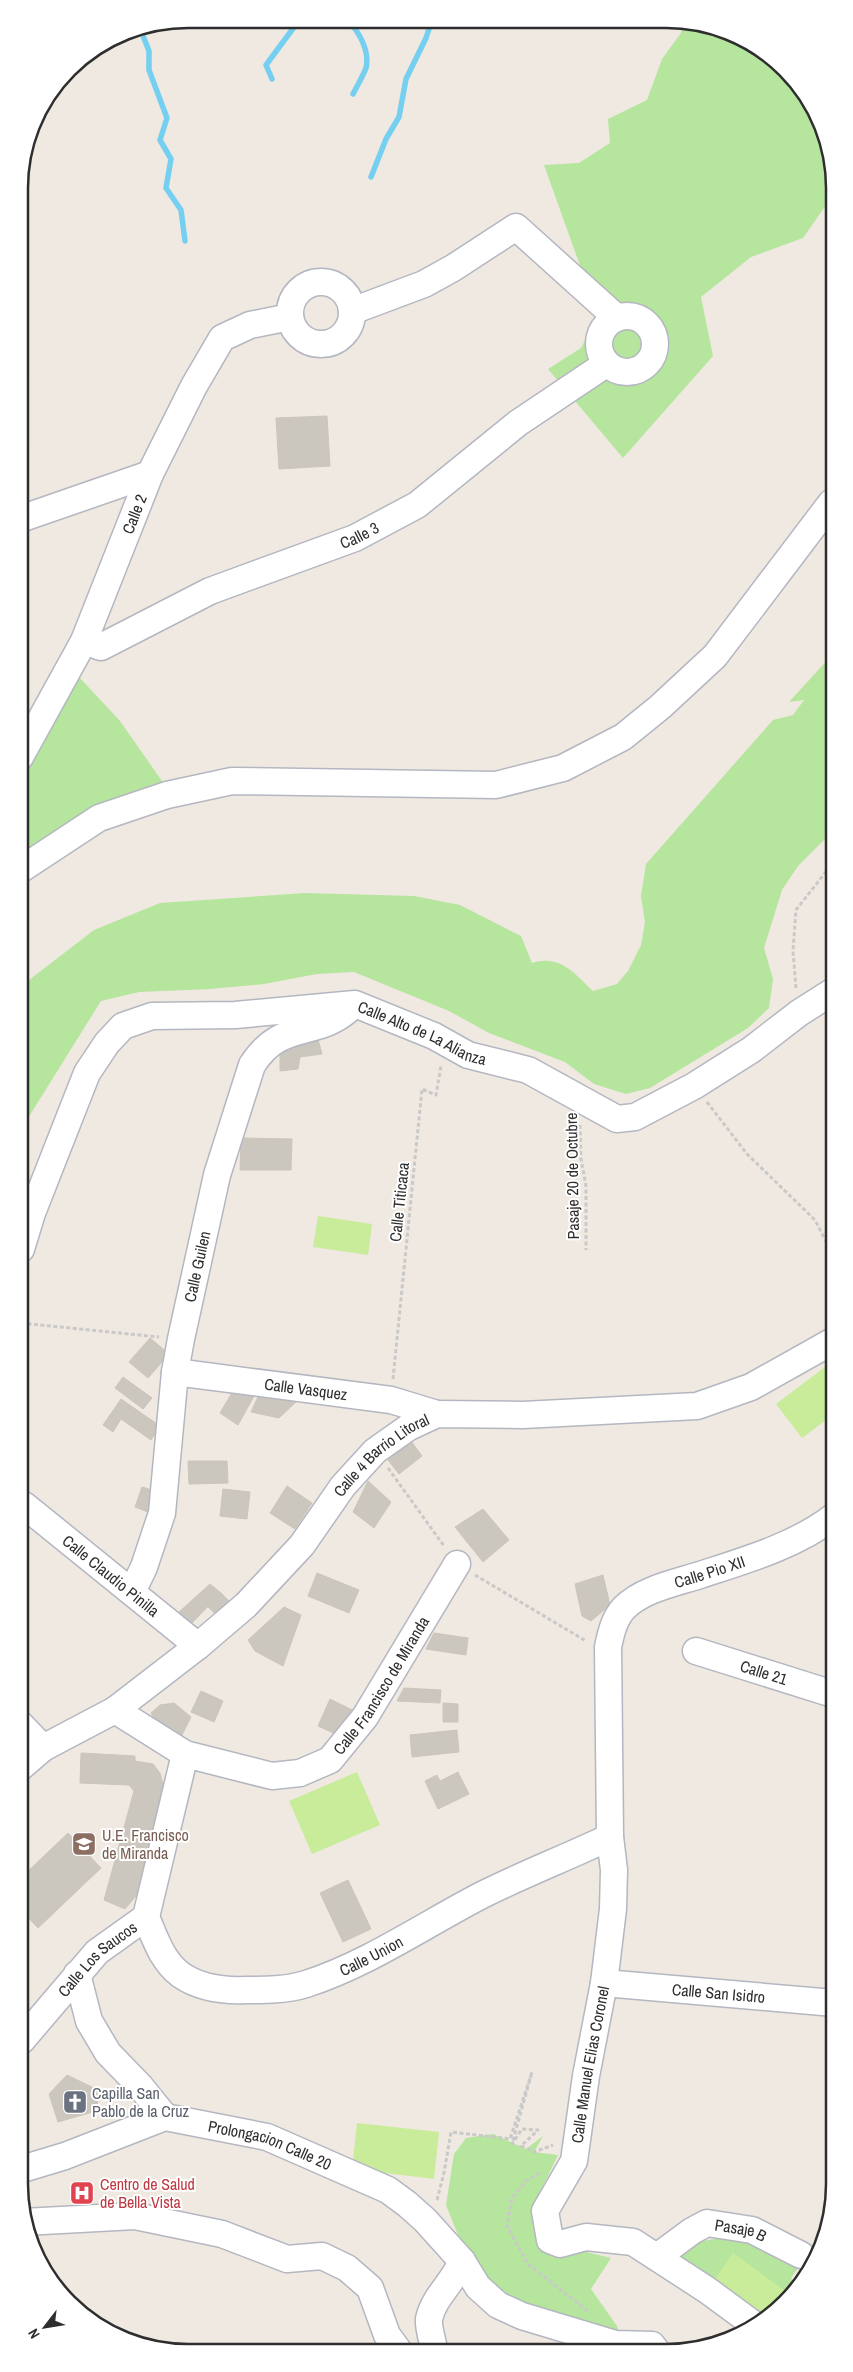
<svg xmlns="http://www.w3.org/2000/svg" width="853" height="2372" viewBox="0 0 853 2372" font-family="'Archivo Narrow',sans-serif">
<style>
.grass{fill:#b6e59e}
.pitch{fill:#c9ec9a}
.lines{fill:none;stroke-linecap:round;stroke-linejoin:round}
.stream{stroke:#75cff0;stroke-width:5.5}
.building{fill:#cbc7bf;stroke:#cbc5ba}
.minor-casing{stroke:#b4b7c1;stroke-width:29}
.path{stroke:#c9c9c9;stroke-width:3;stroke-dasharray:4 2.5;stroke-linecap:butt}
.minor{stroke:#fff;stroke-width:26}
.labels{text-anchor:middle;stroke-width:4;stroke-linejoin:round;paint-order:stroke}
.street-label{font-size:16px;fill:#2e2e2e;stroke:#fff}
.education-label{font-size:16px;fill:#785e54;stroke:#fff;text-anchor:start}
.worship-label{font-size:16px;fill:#5b616d;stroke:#fff;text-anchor:start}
.health-label{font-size:16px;fill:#be3a42;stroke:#fff;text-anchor:start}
.rim{fill:none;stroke:#2e2e2e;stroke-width:2.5}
</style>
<rect width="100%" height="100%" fill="#efe9e1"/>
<path class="grass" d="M681,22h18l51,19 35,27 27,35 19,51v44l-28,40 -52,19 -50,40 12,59 -90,102 -75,-89 33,-21 14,-27 -8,-36 -43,-120 35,-2 31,-20 -2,-24 39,-19 15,-41 19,-26z
M832,655v177l-34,34 -16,24 -18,58 9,31 -4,29 -21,20 -98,60 -24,6 -32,-10 -29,-22 -76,-29 -40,-22 -95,-39 -37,2 -53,10 -54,5 -71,3 -38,9 -81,130v-144l74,-57 66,-27 145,-10 109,3 46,9 61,31 11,27c28,-9 42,10 61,28l24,-7 11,-13 13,-26 4,-23 -4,-26 5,-32 127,-144 20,-5 11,-15 -15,2z
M80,678l40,43 44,63 -144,75v-83l40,-75z
M493,2134l33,15 17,-13 -9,16 24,3 -16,33 -9,33 17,19 24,9 37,9 -20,31 26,37 5,16 -97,-37 -28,-18 -16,-15 -23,-37 -12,-30 8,-51 12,-16z
M724,2237l25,5 14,10 6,-7 31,20 -9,13 6,10 -4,8 -32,26 -88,-61 5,-15z"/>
<path class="pitch" d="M318,1216l54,8 -4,31 -55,-8z
M833,1361v54l-31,23 -26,-34z
M357,1772l23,53 -68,29 -23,-53z
M357,2123l82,9 -5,47 -82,-10z
M733,2253l59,43 -32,26 -50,-36z"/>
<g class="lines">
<path class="stream" d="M347,20c12,11 23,31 19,48 -3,8 -9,18 -13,26
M140,28l9,23v19l18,48 -7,22 11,19 -5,29 15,22 4,31
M272,79l-6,-14 34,-46
M371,177l15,-38 13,-22 7,-38 20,-41 6,-18"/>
</g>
<path class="building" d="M327,416l3,50 -51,3 -3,-51z
M316,1032l6,22 -22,3 -2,12 -18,2v-24z
M241,1138l51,1 -1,31h-51z
M150,1338l19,16 -21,24 -19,-16z
M123,1377l29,21 -9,11 -28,-21z
M236,1386l22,3 -20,36 -18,-12z
M261,1390l36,11 -18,17 -28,-6z
M121,1399l39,27 -9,14 -30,-21 -8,13 -10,-7z
M411,1441l11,15 -23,18 -11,-14z
M188,1461h39l1,22 -39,1z
M368,1481l23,21 -17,26 -21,-16z
M287,1486l25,17 -17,26 -25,-16z
M142,1487l13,4 -7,21 -13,-5z
M223,1489l27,3 -3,27 -27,-3z
M483,1509l26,31 -26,22 -28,-35z
M317,1573l42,17 -10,23 -41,-17z
M603,1575l7,30 -19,16 -9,-5 -7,-32z
M210,1584l11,9 -31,32 -11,-13z
M221,1593l13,13 -13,13 -14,-13z
M284,1607l17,8 -18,51 -28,-15 -7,-11z
M434,1633l34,5 -2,17 -40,-6z
M404,1688l37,2 -1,13 -43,-2z
M201,1691l22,10 -9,21 -23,-10z
M330,1699l24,12 -12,26 -24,-11z
M174,1703l17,14 -10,20 -25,-15 -5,-9 9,-8z
M443,1703l15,1v18h-15z
M457,1730l2,22 -47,5 -2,-22z
M81,1753l54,3v5l18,3 7,9 4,15 -28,108 -11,13 -21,-9 30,-109 -5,-6 -49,-2z
M458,1772l11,22 -31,15 -13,-28 12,-6 3,6z
M68,1833l33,35 -63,60 -16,-17v-34z
M348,1880l23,49 -28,13 -23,-49z
M67,2075l33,16 -4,20 -38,11 -9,-28z"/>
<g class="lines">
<defs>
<g id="minor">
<circle cx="321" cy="313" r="31"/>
<path d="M352,311l72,-27 29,-16 63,-41 101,91"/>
<circle cx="627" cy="344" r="28"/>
<path d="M20,519l130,-45"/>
<path id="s1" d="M84,641l17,6 109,-56 145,-53 62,-33 101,-82 88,-59"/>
<path id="s2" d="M20,757l64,-116 66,-167 44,-88 28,-48 28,-13 40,-8"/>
<path d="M20,870l79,-52 68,-23 65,-14 264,4 67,-17 60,-31 37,-30 55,-51 116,-153"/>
<path id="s3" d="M21,1249l11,-36 55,-140 20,-30 16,-17 29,-10 83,-1 120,-11 79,32 34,19 60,15 89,49 18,-2 59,-31 57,-36 48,-37 33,-21"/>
<path id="s4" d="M175,1372l216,28 46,14"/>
<path id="s5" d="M24,1505l174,141"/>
<path id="s6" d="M132,1592l12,-25 18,-54 13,-141 6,-33 36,-164 35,-110c29,-46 64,-26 97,-56"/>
<path id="s7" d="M696,1651l137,43"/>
<path id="s8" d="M115,1710l70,44 87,22 28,-3 30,-13 35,-43 92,-153"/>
<path d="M21,1725l22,23"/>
<path id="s9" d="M21,1767l22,-19 72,-38 83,-64 48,-41 56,-60 41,-59 32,-35 34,-24 28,-13 86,1 174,-9 54,-19 82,-46"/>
<path id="s10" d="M146,1917c9,21 16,44 35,58 19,13 42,16 65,15 19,0 41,0 60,-6 62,-20 118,-59 176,-89 42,-21 86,-38 128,-58"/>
<path d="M77,1974l12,47 19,32 32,33 25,31"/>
<path id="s11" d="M604,1983l230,20"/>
<path id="s12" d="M22,2040l75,-88 49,-35 39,-163"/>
<path id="s13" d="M22,2169l43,-13 100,-39 102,20 121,53 19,14 18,16 37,41 16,26 20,18 24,11 93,28 37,1 4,5"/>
<path d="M24,2222l111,-6 87,18 65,25 35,-3 25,12 23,20 17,47 11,15"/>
<path id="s14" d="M657,2257l35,-26 15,-8 45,7 49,25"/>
<path id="s15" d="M756,2326l-49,-36 -74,-48 -47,-5 -26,7 -10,-4 -5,-29 29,-50 12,-85 18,-93 9,-74 1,-39 -4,-33 -2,-190c3,-14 6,-28 16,-39 19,-19 51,-25 76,-33 46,-15 95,-29 133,-58"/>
<path d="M434,2350c-1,-9 -6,-22 -5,-31 5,-23 25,-37 33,-58"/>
</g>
</defs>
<use href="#minor" class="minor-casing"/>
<path class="path" d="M796,988l-3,-37 3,-41 36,-46
M707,1102l40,52 68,66 18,35
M580,1125l1,34 5,27v64
M21,1323l138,14
M393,1379l29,-290 14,6 5,-29
M388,1468l56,78
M475,1575l111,66
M540,2173l-14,8 -14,17 -5,28 21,38 60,47
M437,2200l7,-27 7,-41 59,7 22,-67 -20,72 10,-15 16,1 -17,16 13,6 19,-7"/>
<use href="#minor" class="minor"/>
</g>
<defs>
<symbol id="school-square" viewBox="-11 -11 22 22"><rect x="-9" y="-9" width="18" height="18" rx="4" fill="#8d6e63" stroke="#fff"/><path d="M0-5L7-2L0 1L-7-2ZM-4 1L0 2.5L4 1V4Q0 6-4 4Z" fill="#fff"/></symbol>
<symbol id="church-square" viewBox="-11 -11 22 22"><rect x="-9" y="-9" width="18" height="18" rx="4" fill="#6b7280" stroke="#fff"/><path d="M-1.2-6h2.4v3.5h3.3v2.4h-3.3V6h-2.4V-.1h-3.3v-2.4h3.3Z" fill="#fff"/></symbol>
<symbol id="hospital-square" viewBox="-11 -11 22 22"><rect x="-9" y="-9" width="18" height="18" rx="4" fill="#e0444e" stroke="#fff"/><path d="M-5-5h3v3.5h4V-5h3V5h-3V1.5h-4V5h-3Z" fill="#fff"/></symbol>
</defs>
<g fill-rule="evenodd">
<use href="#school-square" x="70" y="1830" width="28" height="28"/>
<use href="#church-square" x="61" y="2088" width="28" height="28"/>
<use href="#hospital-square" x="68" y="2179" width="28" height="28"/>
</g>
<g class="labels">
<g class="street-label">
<text dy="6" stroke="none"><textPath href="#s2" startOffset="269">Calle 2</textPath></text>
<text dy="6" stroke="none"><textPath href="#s1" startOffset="300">Calle 3</textPath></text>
<text dy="6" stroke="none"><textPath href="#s3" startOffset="555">Calle Alto de La Alianza</textPath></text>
<text transform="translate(572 1176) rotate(-91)" y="6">Pasaje 20 de Octubre</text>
<text transform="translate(399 1202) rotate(-84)" y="6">Calle Titicaca</text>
<text dy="6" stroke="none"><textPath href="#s6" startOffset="334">Calle Guilen</textPath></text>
<text dy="6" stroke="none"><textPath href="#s4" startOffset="132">Calle Vasquez</textPath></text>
<text dy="6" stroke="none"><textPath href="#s9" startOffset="482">Calle 4 Barrio Litoral</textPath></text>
<text dy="6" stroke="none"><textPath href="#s15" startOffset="975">Calle Pio XII</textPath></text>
<text dy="6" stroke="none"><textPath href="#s5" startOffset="112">Calle Claudio Pinilla</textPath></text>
<text dy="6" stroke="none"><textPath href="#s7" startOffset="71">Calle 21</textPath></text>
<text dy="6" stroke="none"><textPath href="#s8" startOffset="324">Calle Francisco de Miranda</textPath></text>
<text dy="6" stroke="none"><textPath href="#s10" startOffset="268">Calle Union</textPath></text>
<text dy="6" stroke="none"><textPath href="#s12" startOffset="111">Calle Los Saucos</textPath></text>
<text dy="6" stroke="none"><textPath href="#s11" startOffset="115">Calle San Isidro</textPath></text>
<text dy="6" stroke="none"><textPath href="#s15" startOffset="419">Calle Manuel Elias Coronel</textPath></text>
<text dy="6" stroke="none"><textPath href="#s13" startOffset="261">Prolongacion Calle 20</textPath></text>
<text dy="6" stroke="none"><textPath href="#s14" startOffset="95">Pasaje B</textPath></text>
</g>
<g class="education-label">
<text x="102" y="1841">U.E. Francisco<tspan x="102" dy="18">de Miranda</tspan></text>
</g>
<g class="worship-label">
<text x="92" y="2099">Capilla San<tspan x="92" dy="18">Pablo de la Cruz</tspan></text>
</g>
<g class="health-label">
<text x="100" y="2190">Centro de Salud<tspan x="100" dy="18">de Bella Vista</tspan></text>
</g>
</g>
<path d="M0 0H853V2372H0ZM188 28H666A160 160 0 0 1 826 188V2184A160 160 0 0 1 666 2344H188A160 160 0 0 1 28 2184V188A160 160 0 0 1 188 28Z" fill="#fff" fill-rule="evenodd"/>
<path class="rim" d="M188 28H666A160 160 0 0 1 826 188V2184A160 160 0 0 1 666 2344H188A160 160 0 0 1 28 2184V188A160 160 0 0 1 188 28Z"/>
<g transform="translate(45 2327) rotate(239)" stroke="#ffffff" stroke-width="4" paint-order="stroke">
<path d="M0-4L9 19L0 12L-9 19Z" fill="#2e2e2e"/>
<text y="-8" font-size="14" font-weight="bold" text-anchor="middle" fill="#2e2e2e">N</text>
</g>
</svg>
